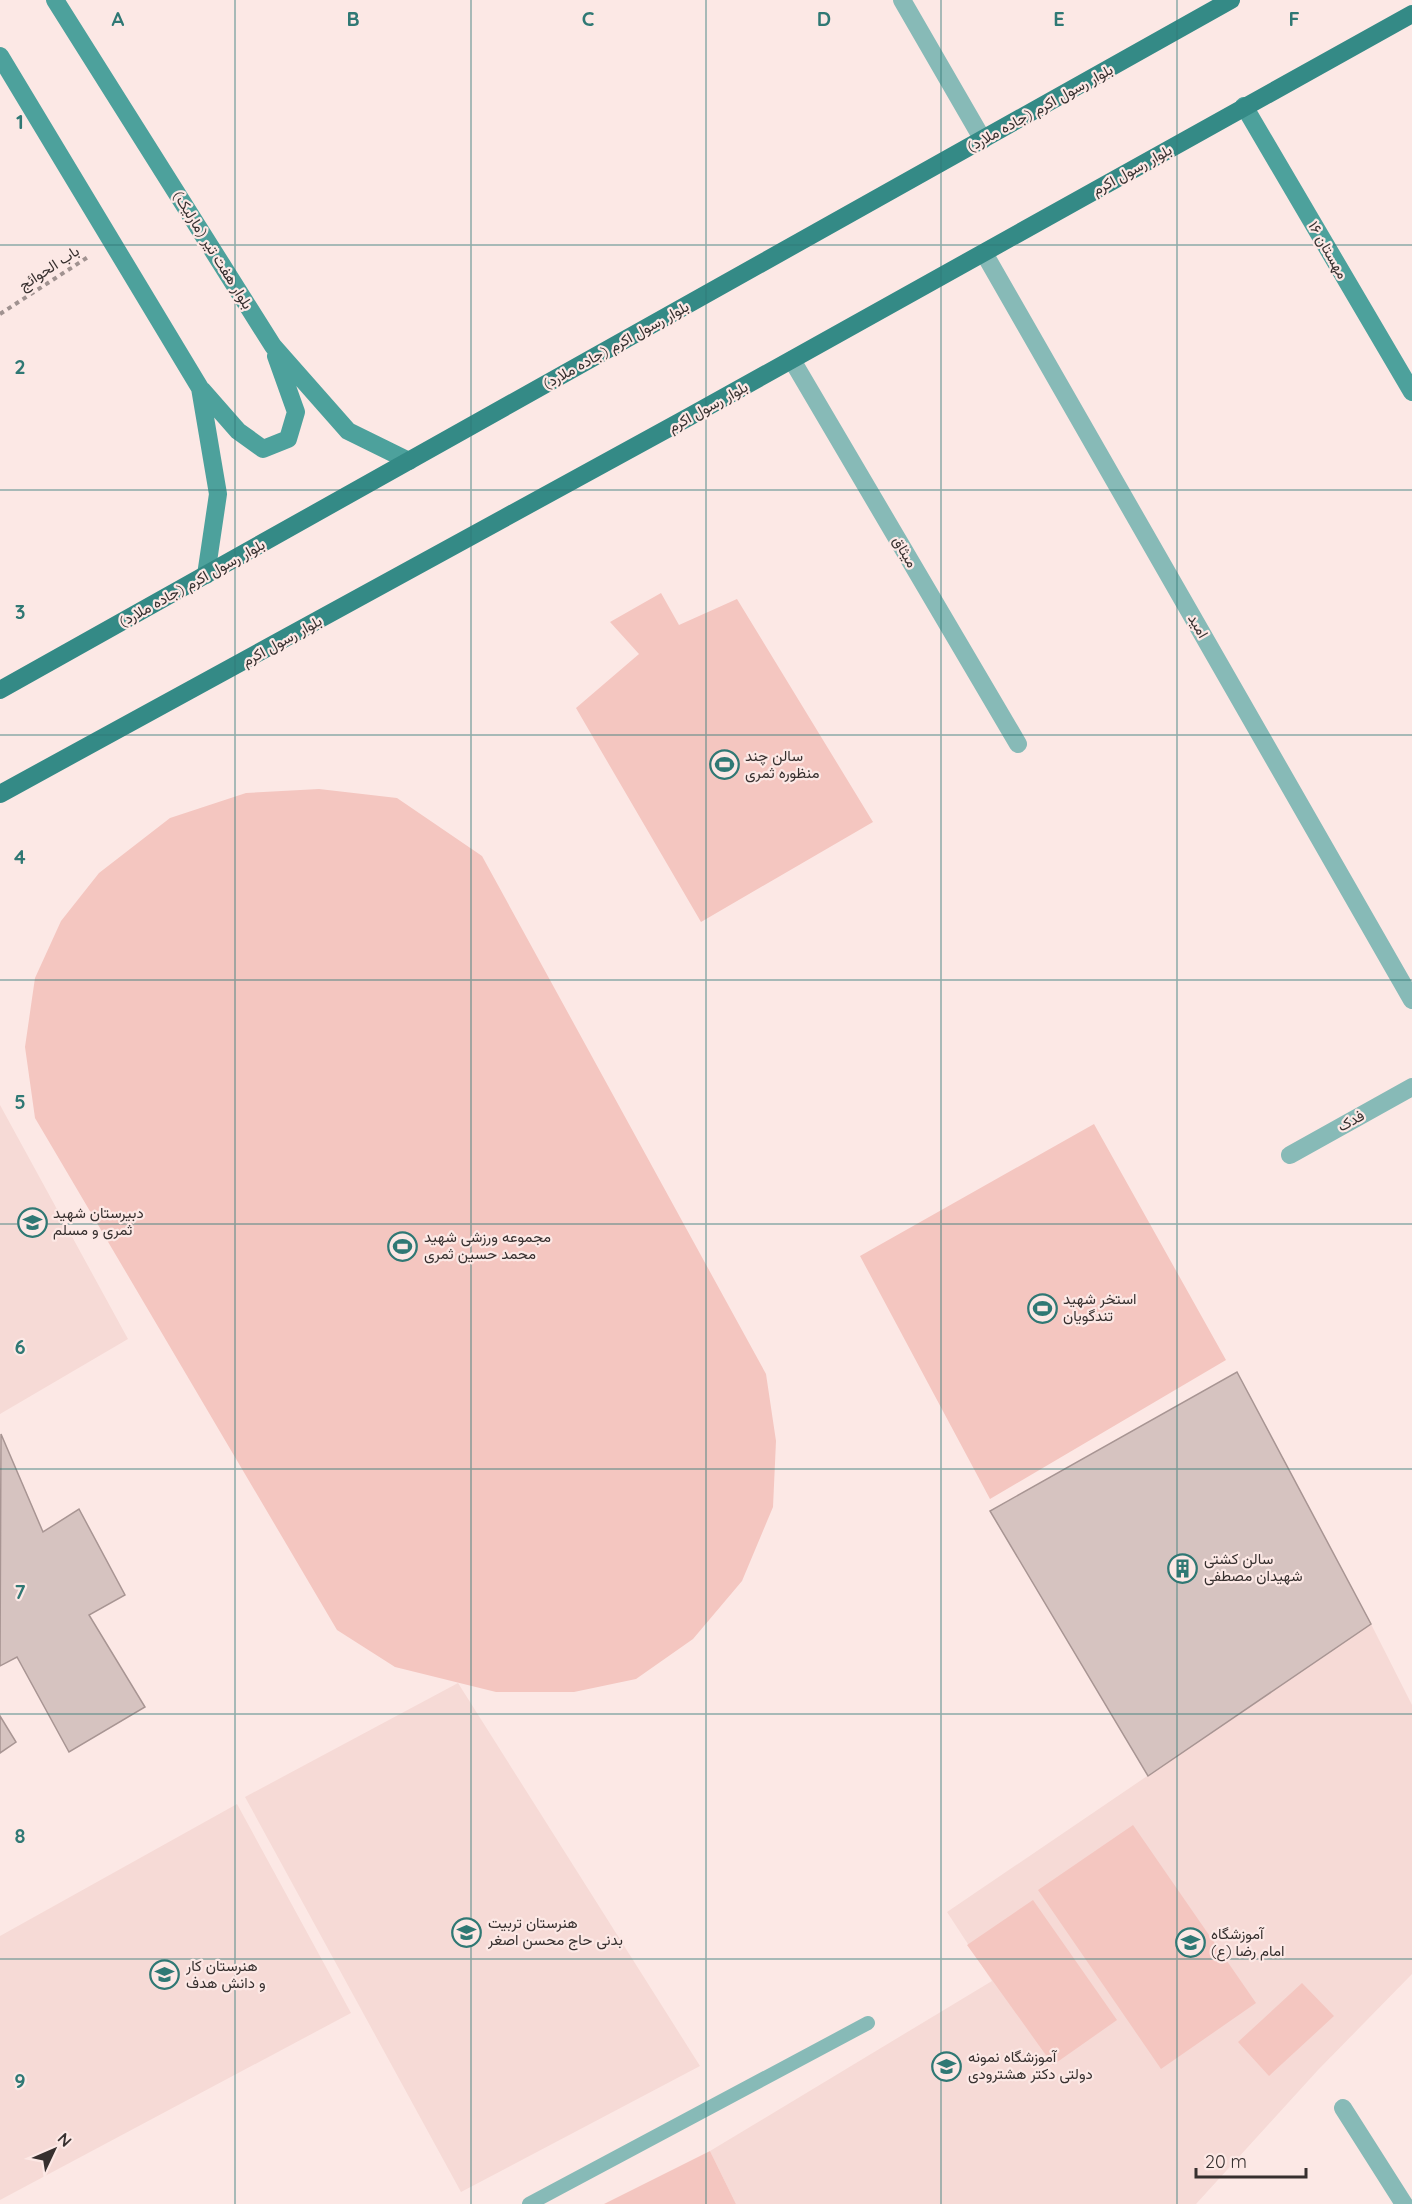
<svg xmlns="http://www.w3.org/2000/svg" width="1412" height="2204" viewBox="0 0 1412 2204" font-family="Quicksand,Vazirmatn,sans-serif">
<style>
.built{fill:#f6dad6}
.green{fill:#f4c6c0}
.building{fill:#d6c3c0;stroke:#a89593;stroke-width:1.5}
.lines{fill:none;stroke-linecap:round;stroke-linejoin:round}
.path{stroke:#a09290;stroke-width:4;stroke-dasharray:4.5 4.5;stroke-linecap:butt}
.lane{stroke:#87bab7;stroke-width:14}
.street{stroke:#87bab7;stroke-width:18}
.secondary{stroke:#4da19c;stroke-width:18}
.primary{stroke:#348a86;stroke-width:18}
.grid{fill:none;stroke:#2f7874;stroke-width:1.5;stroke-opacity:0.55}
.labels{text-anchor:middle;stroke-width:4.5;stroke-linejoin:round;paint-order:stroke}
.street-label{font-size:15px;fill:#37302f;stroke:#fce8e5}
.poi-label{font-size:15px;fill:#37302f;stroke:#fce8e5;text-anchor:start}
.grid-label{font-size:20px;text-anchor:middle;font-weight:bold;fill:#2f7874;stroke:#fce8e5;stroke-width:4.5;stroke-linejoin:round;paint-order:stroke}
</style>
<rect width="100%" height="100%" fill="#fce8e5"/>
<path class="built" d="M0,1105l128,234 -128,75z
M1371,1624l41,81v269l-94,96 -122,134h-460l-26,-53 282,-170 -45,-69z
M458,1683l242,383 -239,126 -216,-395z
M237,1804l114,209 -351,187v-264z"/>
<path class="green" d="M661,593l18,32 58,-26 136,223 -172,100 -125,-214 63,-54 -29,-32z
M319,789l78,9 85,58 284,518 10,67 -3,66 -31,74 -49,58 -57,40 -62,13h-78l-101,-25 -58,-37 -302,-512 -10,-71 10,-69 26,-57 38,-48 71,-55 76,-25z
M1094,1124l132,236 -236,139 -130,-243z
M1133,1825l123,178 -95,66 -123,-179z
M1033,1900l84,120 -64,45 -86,-120z
M1302,1983l32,33 -65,60 -31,-34z
M710,2151l26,53h-132z"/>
<path class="building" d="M1237,1372l134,252 -223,152 -158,-265z
M1,1434l42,98 36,-23 46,86 -36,20 56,92 -76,45 -52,-95 -17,9z
M0,1716l16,26 -16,11z"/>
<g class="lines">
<path class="path" d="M0,314l88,-57"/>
<path class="lane" d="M529,2204l339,-181"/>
<path class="street" d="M902,0l81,140
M984,253l428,747
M792,360l226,384
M1290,1155l122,-68
M1343,2108l61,96"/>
<path class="secondary" d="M55,0l218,346 75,85 61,30
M0,56l200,332 18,106 -12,81
M1244,106l168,286
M202,390l36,41 25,18 25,-10 8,-27 -20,-56"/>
<path class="primary" d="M0,690l1231,-690
M0,794l687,-376 725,-404"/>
</g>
<path class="grid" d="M235,0v2204M471,0v2204M706,0v2204M941,0v2204M1177,0v2204M0,245h1412M0,490h1412M0,735h1412M0,980h1412M0,1224h1412M0,1469h1412M0,1714h1412M0,1959h1412"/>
<defs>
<symbol id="stadium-ring" viewBox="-11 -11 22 22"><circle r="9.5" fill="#fce8e5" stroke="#2f7874" stroke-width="1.5"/><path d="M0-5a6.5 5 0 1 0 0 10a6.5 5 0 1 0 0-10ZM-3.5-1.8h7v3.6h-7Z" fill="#2f7874"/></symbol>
<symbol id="school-ring" viewBox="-11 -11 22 22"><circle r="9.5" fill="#fce8e5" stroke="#2f7874" stroke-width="1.5"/><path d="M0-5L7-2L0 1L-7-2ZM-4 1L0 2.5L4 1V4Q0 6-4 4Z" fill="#2f7874"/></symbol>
<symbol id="building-ring" viewBox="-11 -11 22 22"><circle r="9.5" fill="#fce8e5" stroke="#2f7874" stroke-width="1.5"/><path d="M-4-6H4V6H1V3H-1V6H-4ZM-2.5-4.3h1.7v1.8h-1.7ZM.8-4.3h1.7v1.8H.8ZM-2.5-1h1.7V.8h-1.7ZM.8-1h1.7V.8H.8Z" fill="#2f7874"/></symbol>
</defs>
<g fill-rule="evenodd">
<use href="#stadium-ring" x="708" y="748" width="33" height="33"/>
<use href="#school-ring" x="16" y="1206" width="33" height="33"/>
<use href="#stadium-ring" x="386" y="1230" width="33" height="33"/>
<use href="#stadium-ring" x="1026" y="1292" width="33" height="33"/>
<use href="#building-ring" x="1166" y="1552" width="33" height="33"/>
<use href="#school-ring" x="450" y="1916" width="33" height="33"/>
<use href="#school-ring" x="1174" y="1926" width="33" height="33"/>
<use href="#school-ring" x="148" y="1958" width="33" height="33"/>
<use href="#school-ring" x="930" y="2050" width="33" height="33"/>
</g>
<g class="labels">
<g class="street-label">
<text transform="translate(1040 108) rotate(-29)" y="5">بلوار رسول اکرم (جاده ملارد)</text>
<text transform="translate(1132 170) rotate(-29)" y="5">بلوار رسول اکرم</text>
<text transform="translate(213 250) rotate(58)" y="5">بلوار هفت تیر (مارلیک)</text>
<text transform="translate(1328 250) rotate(60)" y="5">مهستان ۱۶</text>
<text transform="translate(49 268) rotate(-33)" y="5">باب الحوائج</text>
<text transform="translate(616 345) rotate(-29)" y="5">بلوار رسول اکرم (جاده ملارد)</text>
<text transform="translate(708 407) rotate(-29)" y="5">بلوار رسول اکرم</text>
<text transform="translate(905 552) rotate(60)" y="5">میثاق</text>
<text transform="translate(192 583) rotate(-29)" y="5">بلوار رسول اکرم (جاده ملارد)</text>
<text transform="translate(1198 626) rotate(60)" y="5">امید</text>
<text transform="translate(282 641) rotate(-29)" y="5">بلوار رسول اکرم</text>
<text transform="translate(1351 1121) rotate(-29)" y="5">فدک</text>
</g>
<g class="poi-label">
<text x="745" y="761">سالن چند<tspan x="745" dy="17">منظوره ثمری</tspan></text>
<text x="53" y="1218">دبیرستان شهید<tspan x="53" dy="17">ثمری و مسلم</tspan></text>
<text x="424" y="1242">مجموعه ورزشی شهید<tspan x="424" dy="17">محمد حسین ثمری</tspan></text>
<text x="1063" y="1304">استخر شهید<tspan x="1063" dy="17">تندگویان</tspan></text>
<text x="1204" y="1564">سالن کشتی<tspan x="1204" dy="17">شهیدان مصطفی</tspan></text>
<text x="488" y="1928">هنرستان تربیت<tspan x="488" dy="17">بدنی حاج محسن اصغر</tspan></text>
<text x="1211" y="1939">آموزشگاه<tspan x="1211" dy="17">امام رضا (ع)</tspan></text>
<text x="186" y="1971">هنرستان کار<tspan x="186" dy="17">و دانش هدف</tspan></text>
<text x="968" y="2062">آموزشگاه نمونه<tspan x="968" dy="17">دولتی دکتر هشترودی</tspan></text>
</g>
</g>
<g class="grid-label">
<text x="118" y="26">A</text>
<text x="353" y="26">B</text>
<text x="588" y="26">C</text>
<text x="824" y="26">D</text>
<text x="1059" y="26">E</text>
<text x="1294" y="26">F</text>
<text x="20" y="129">1</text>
<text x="20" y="374">2</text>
<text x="20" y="619">3</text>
<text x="20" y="864">4</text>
<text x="20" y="1109">5</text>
<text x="20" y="1354">6</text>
<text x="20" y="1599">7</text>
<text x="20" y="1843">8</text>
<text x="20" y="2088">9</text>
</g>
<g transform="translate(54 2150) rotate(46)" stroke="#fce8e5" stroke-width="4.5" paint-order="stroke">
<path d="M0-4.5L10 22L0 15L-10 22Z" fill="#37302f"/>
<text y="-9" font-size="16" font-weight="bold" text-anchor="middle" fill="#37302f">N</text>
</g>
<path d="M1196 2168v9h110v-9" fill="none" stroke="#37302f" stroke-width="3"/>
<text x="1205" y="2168" font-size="18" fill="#37302f" stroke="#fce8e5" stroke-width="4.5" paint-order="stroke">20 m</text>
</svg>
